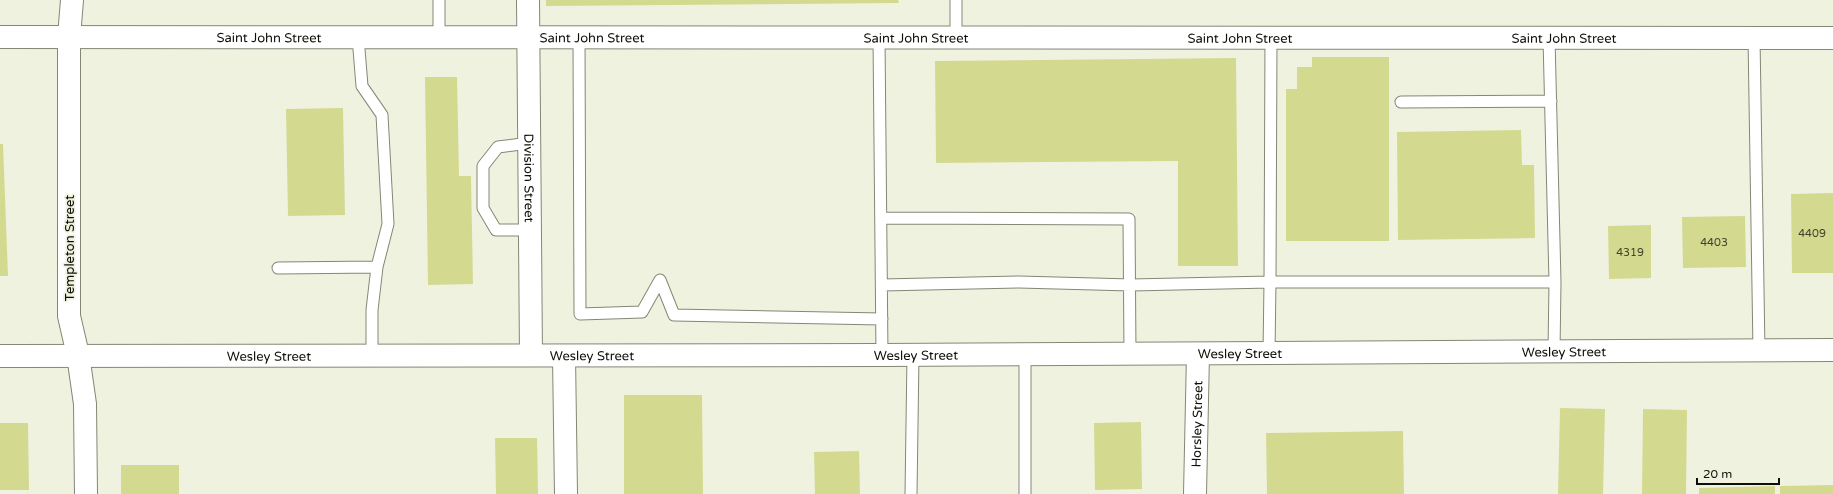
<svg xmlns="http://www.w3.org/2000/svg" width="1833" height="494" viewBox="0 0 1833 494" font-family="'Varela Round',sans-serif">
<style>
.building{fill:#d4d990}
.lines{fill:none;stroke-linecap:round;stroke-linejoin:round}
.lane-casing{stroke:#858676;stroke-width:13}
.street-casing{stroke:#858676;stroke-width:24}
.primary-casing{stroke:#858676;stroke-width:24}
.lane{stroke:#fff;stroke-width:11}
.street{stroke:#fff;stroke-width:22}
.primary{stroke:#fff;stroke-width:22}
.labels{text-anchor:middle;stroke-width:3.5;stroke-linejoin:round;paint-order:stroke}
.number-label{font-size:11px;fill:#40422a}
.street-label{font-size:13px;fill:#0e0f08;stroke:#f0f2e0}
</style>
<rect width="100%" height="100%" fill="#f0f2e0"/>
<path class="building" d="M546,0h352l1,3 -353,3z
M1312,57h77v184h-103v-152h11v-22h15z
M1236,58l2,208h-60v-105l-242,2 -1,-102z
M425,77h32l2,99h12l2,108 -45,1z
M343,108l2,107 -57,1 -2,-107z
M1521,130l1,35h12l1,73 -137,2 -1,-108z
M0,144h3l5,132h-8z
M1833,193v80h-41l-1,-79z
M1745,216l1,51 -63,1 -1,-51z
M1651,225v53l-42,1 -1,-53z
M624,395h78l1,99h-79z
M1560,408l45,1 -2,85h-45z
M1643,409l44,1 -1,84h-44z
M1141,422l1,67 -47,1 -1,-67z
M0,423h28l1,67h-29z
M1403,431l1,63h-137l-1,-61z
M495,438h42l1,56h-42z
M859,451l1,43h-45l-1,-42z
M121,465h58v29h-58z
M1833,485v9h-53v-8z
M1775,486v8h-76v-6z"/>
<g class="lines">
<defs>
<path id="lane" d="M439,0v37
M358,37l4,49 20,29 6,109 -11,43 -5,43v45
M579,37l1,277 62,-2 18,-32 14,35 208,4
M879,37l3,318
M956,37v-37
M1754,37l5,314
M1549,38l6,244
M1401,102l150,-1
M529,143l-31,4 -15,19v42l13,22h34
M881,218l248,1 1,135
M278,268l99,-1
M882,285l137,-3 112,3 139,-3 1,-245
M1269,353l1,-71h285l-1,70
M911,494l2,-139
M1025,494v-139"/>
<g id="street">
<path d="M72,0l-3,37v279l9,39 7,49 1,90"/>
<path id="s1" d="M528,0l3,355"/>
<path id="s2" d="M0,37l1833,1"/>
<path d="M564,356l2,138"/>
<path id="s3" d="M1195,494l3,-140"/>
</g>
<g id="primary">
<path id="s4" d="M0,356l882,-1 951,-5"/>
</g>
</defs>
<use href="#lane" class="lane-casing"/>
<use href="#street" class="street-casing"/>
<use href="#primary" class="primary-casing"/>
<use href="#lane" class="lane"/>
<use href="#street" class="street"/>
<use href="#primary" class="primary"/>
</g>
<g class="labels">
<g class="number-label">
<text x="1812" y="237">4409</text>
<text x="1714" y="246">4403</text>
<text x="1630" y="256">4319</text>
</g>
<g class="street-label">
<text dy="5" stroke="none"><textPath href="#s2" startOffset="269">Saint John Street</textPath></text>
<text dy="5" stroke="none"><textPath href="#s2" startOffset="592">Saint John Street</textPath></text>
<text dy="5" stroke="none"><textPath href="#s2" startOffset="916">Saint John Street</textPath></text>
<text dy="5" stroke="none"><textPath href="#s2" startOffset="1240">Saint John Street</textPath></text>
<text dy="5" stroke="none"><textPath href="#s2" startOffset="1564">Saint John Street</textPath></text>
<text dy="5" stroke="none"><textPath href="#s1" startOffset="178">Division Street</textPath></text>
<text transform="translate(69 248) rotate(-90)" y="5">Templeton Street</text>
<text dy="5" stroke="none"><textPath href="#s4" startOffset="1564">Wesley Street</textPath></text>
<text dy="5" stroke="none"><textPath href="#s4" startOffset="1240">Wesley Street</textPath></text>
<text dy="5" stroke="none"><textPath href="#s4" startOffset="269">Wesley Street</textPath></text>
<text dy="5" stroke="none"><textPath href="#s4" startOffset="916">Wesley Street</textPath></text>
<text dy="5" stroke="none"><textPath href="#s4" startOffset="592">Wesley Street</textPath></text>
<text dy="5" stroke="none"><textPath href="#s3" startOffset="70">Horsley Street</textPath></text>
</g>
</g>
<path d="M1697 478v6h82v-6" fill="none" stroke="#0e0f08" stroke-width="2"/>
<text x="1703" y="478" font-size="12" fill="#0e0f08" stroke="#f0f2e0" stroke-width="3" paint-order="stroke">20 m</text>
</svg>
